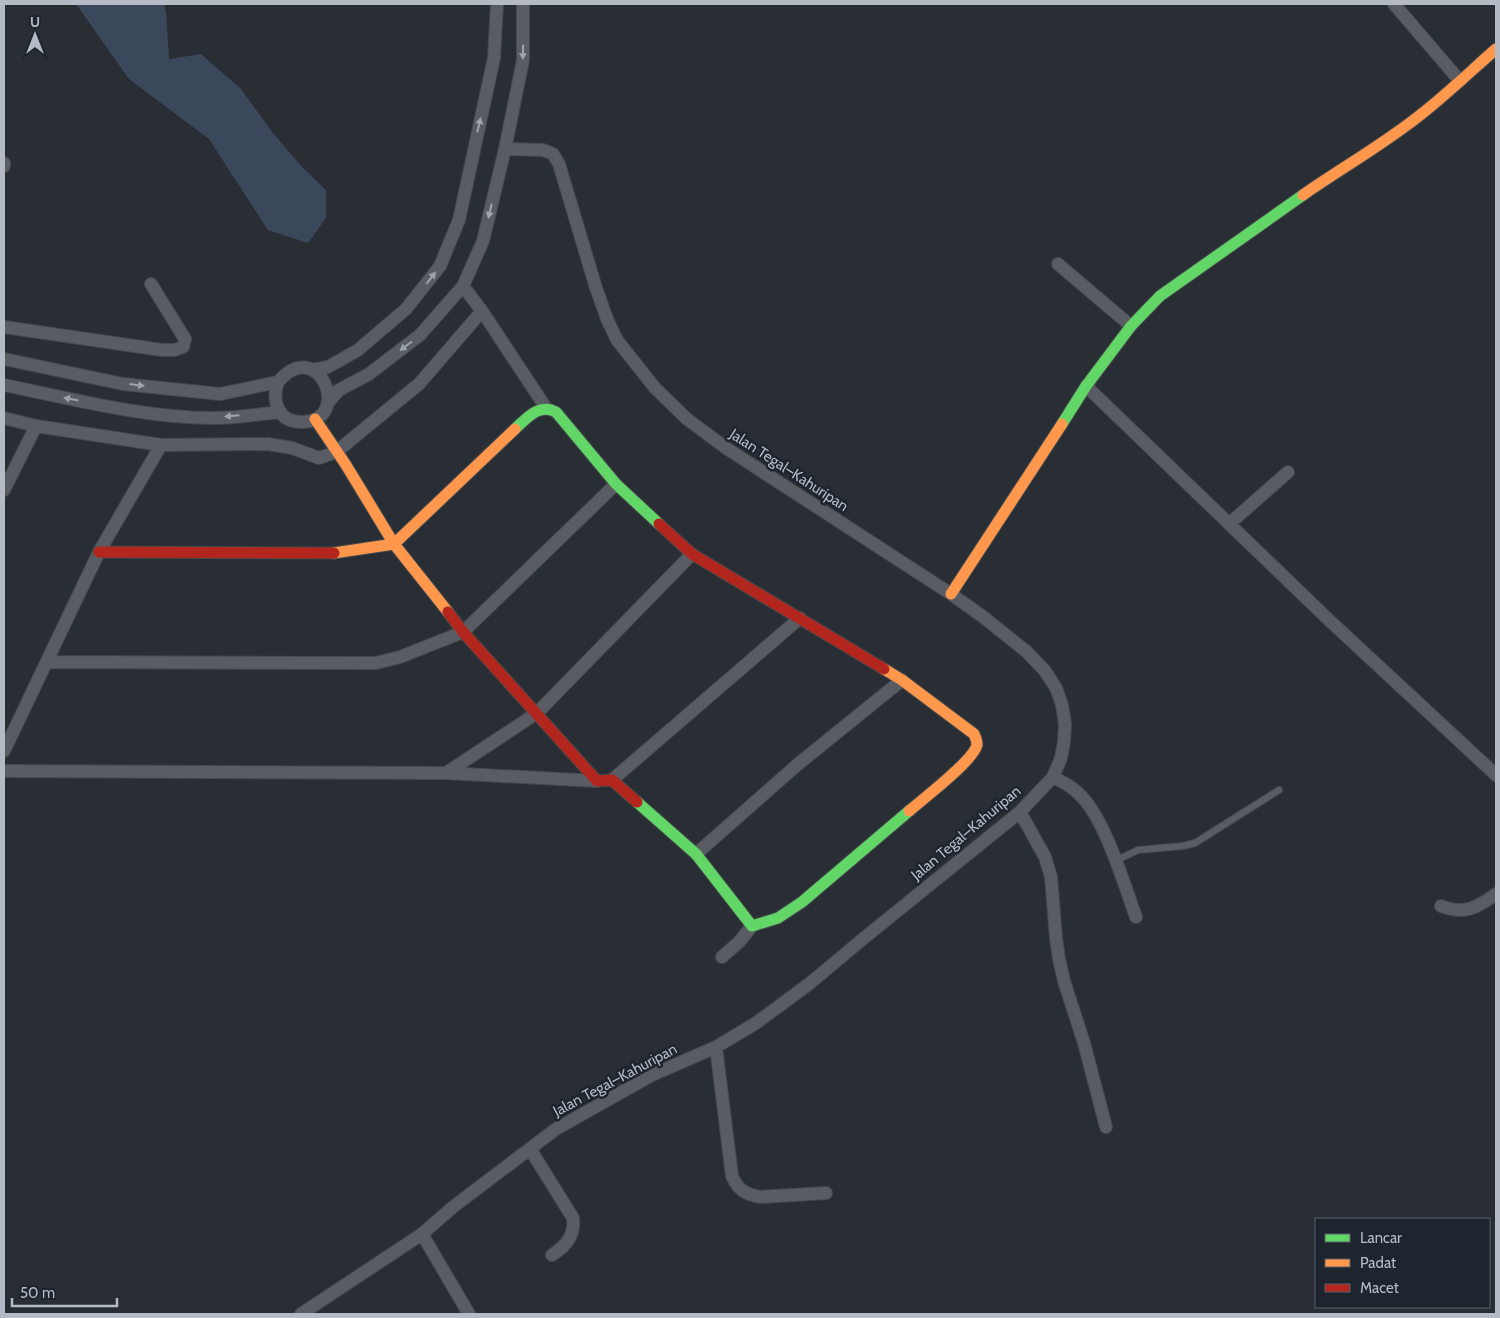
<svg xmlns="http://www.w3.org/2000/svg" width="1500" height="1318" viewBox="0 0 1500 1318" font-family="Cabin,sans-serif">
<style>
.water{fill:#3b485b}
.lines{fill:none;stroke-linecap:round;stroke-linejoin:round}
.lane-casing{stroke:#45494d;stroke-width:8}
.street-casing{stroke:#45494d;stroke-width:14}
.fast-casing{stroke:#45494d;stroke-width:13}
.slow-casing{stroke:#45494d;stroke-width:13}
.jam-casing{stroke:#45494d;stroke-width:13}
.lane{stroke:#595d63;stroke-width:6}
.street{stroke:#595d63;stroke-width:12}
.fast{stroke:#63d668;stroke-width:11}
.slow{stroke:#ff974d;stroke-width:11}
.jam{stroke:#b3261e;stroke-width:11}
.oneway{fill:#9da4ac}
.labels{text-anchor:middle;stroke-width:5;stroke-linejoin:round;paint-order:stroke}
.street-label{font-size:15px;fill:#b4bbc5;stroke:#1e252e}
</style>
<rect width="100%" height="100%" fill="#292e34"/>
<path class="water" d="M76,4h88l2,8 3,47 32,-5 40,35 32,44 30,35 23,22v28l-18,25 -40,-13 -59,-91 -80,-60z"/>
<g class="lines">
<defs>
<path id="lane" d="M1115,861l23,-11 45,-4 12,-3 84,-53"/>
<path id="street" d="M1394,4l66,77
M4,163v3
M1058,264l73,62
M463,286l19,25 64,97
M4,327l158,23h13l8,-3 2,-8 -34,-55
M4,359l119,25 97,10 58,-12c40,-48 76,38 25,40 -24,1 -32,-20 -25,-40
M312,370l16,-3 30,-17 48,-41 34,-43 19,-46 35,-162 3,-54
M4,385c69,14 140,33 211,33 22,0 44,-4 65,-6
M1086,386l244,235 166,154
M327,404l12,-14 30,-16 51,-39 43,-49 20,-45 22,-92 18,-89v-56
M4,418l32,8 125,19 107,-1 24,4 27,10 17,-6 83,-68 63,-73
M4,490l32,-64
M1229,524l59,-52
M47,662l329,1 24,-6 63,-25 153,-148
M4,751l95,-199 62,-107
M4,771l442,2 151,8
M446,773l91,-60 155,-159
M1053,777c9,5 19,9 26,17 25,22 45,90 57,123
M612,780l188,-162
M1020,812l25,45 6,20 5,61 3,21 5,22 20,62 22,84
M696,854l101,-89 105,-85
M1441,906c23,9 36,2 55,-12
M722,957l17,-15 13,-16
M716,1047l16,129c6,14 13,18 28,21l66,-4
M530,1149l43,69c2,18 -7,28 -21,37
M422,1234l47,80
M301,1314l121,-80 31,-27 103,-78 96,-54 64,-28 40,-24 53,-39 55,-46 156,-126 33,-35 8,-19 3,-16 1,-18 -3,-19 -6,-17 -11,-17 -18,-19 -45,-36 -31,-22 -225,-146 -39,-29 -32,-31 -38,-48 -10,-21 -11,-31 -37,-124 -6,-10 -10,-4 -38,-1"/>
<path id="fast" d="M1062,424l24,-38 45,-60 29,-30 143,-101
M515,429c12,-11 24,-26 41,-17l60,72 43,40
M637,802l59,52 56,72 26,-8 24,-16 107,-91"/>
<path id="slow" d="M1303,195c40,-28 83,-52 121,-83 25,-20 48,-42 72,-63
M315,419l31,46 48,79 54,68
M334,553l60,-9 121,-115
M951,594l111,-170
M884,669l18,11 72,54c2,4 3,7 3,11 -4,16 -54,54 -68,66"/>
<path id="jam" d="M659,524l33,30 192,115
M99,552l235,1
M448,612l15,20 134,149 15,-1 25,22"/>
</defs>
<use href="#lane" class="lane-casing"/>
<use href="#street" class="street-casing"/>
<use href="#fast" class="fast-casing"/>
<use href="#slow" class="slow-casing"/>
<use href="#jam" class="jam-casing"/>
<use href="#lane" class="lane"/>
<use href="#street" class="street"/>
<use href="#fast" class="fast"/>
<use href="#slow" class="slow"/>
<use href="#jam" class="jam"/>
</g>
<defs><path id="oneway-solid" d="M-6-.8H1V-3.2L6.5 0L1 3.2V.8H-6Z" transform="scale(1.25)"/></defs>
<g class="oneway">
<use href="#oneway-solid" transform="translate(523 52) rotate(91)"/>
<use href="#oneway-solid" transform="translate(479 125) rotate(-77)"/>
<use href="#oneway-solid" transform="translate(490 211) rotate(103)"/>
<use href="#oneway-solid" transform="translate(431 278) rotate(-52)"/>
<use href="#oneway-solid" transform="translate(406 346) rotate(143)"/>
<use href="#oneway-solid" transform="translate(137 385) rotate(7)"/>
<use href="#oneway-solid" transform="translate(71 399) rotate(-169)"/>
<use href="#oneway-solid" transform="translate(232 416) rotate(175)"/>
</g>
<g class="labels">
<g class="street-label">
<text transform="translate(789 470) rotate(33)" y="5">Jalan Tegal–Kahuripan</text>
<text transform="translate(966 833) rotate(-40)" y="5">Jalan Tegal–Kahuripan</text>
<text transform="translate(615 1080) rotate(-28)" y="5">Jalan Tegal–Kahuripan</text>
</g>
</g>
<rect width="1500" height="1318" fill="none" stroke="#b4bbc5" stroke-width="10"/>
<rect x="1315" y="1218" width="175" height="90" fill="#1e252e" stroke="#5a616a"/>
<rect x="1325" y="1234" width="25" height="8" fill="#63d668" stroke="#5a616a"/>
<text x="1360" y="1243" font-size="15" fill="#b4bbc5">Lancar</text>
<rect x="1325" y="1259" width="25" height="8" fill="#ff974d" stroke="#5a616a"/>
<text x="1360" y="1268" font-size="15" fill="#b4bbc5">Padat</text>
<rect x="1325" y="1284" width="25" height="8" fill="#b3261e" stroke="#5a616a"/>
<text x="1360" y="1293" font-size="15" fill="#b4bbc5">Macet</text>
<g transform="translate(35 35)" stroke="#1e252e" stroke-width="4" paint-order="stroke">
<path d="M0-4L9 19L0 12L-9 19Z" fill="#b4bbc5"/>
<text y="-8" font-size="14" font-weight="bold" text-anchor="middle" fill="#b4bbc5">U</text>
</g>
<path d="M12 1298v8h105v-8" fill="none" stroke="#b4bbc5" stroke-width="2.5"/>
<text x="20" y="1298" font-size="15" fill="#b4bbc5" stroke="#1e252e" stroke-width="4" paint-order="stroke">50 m</text>
</svg>
